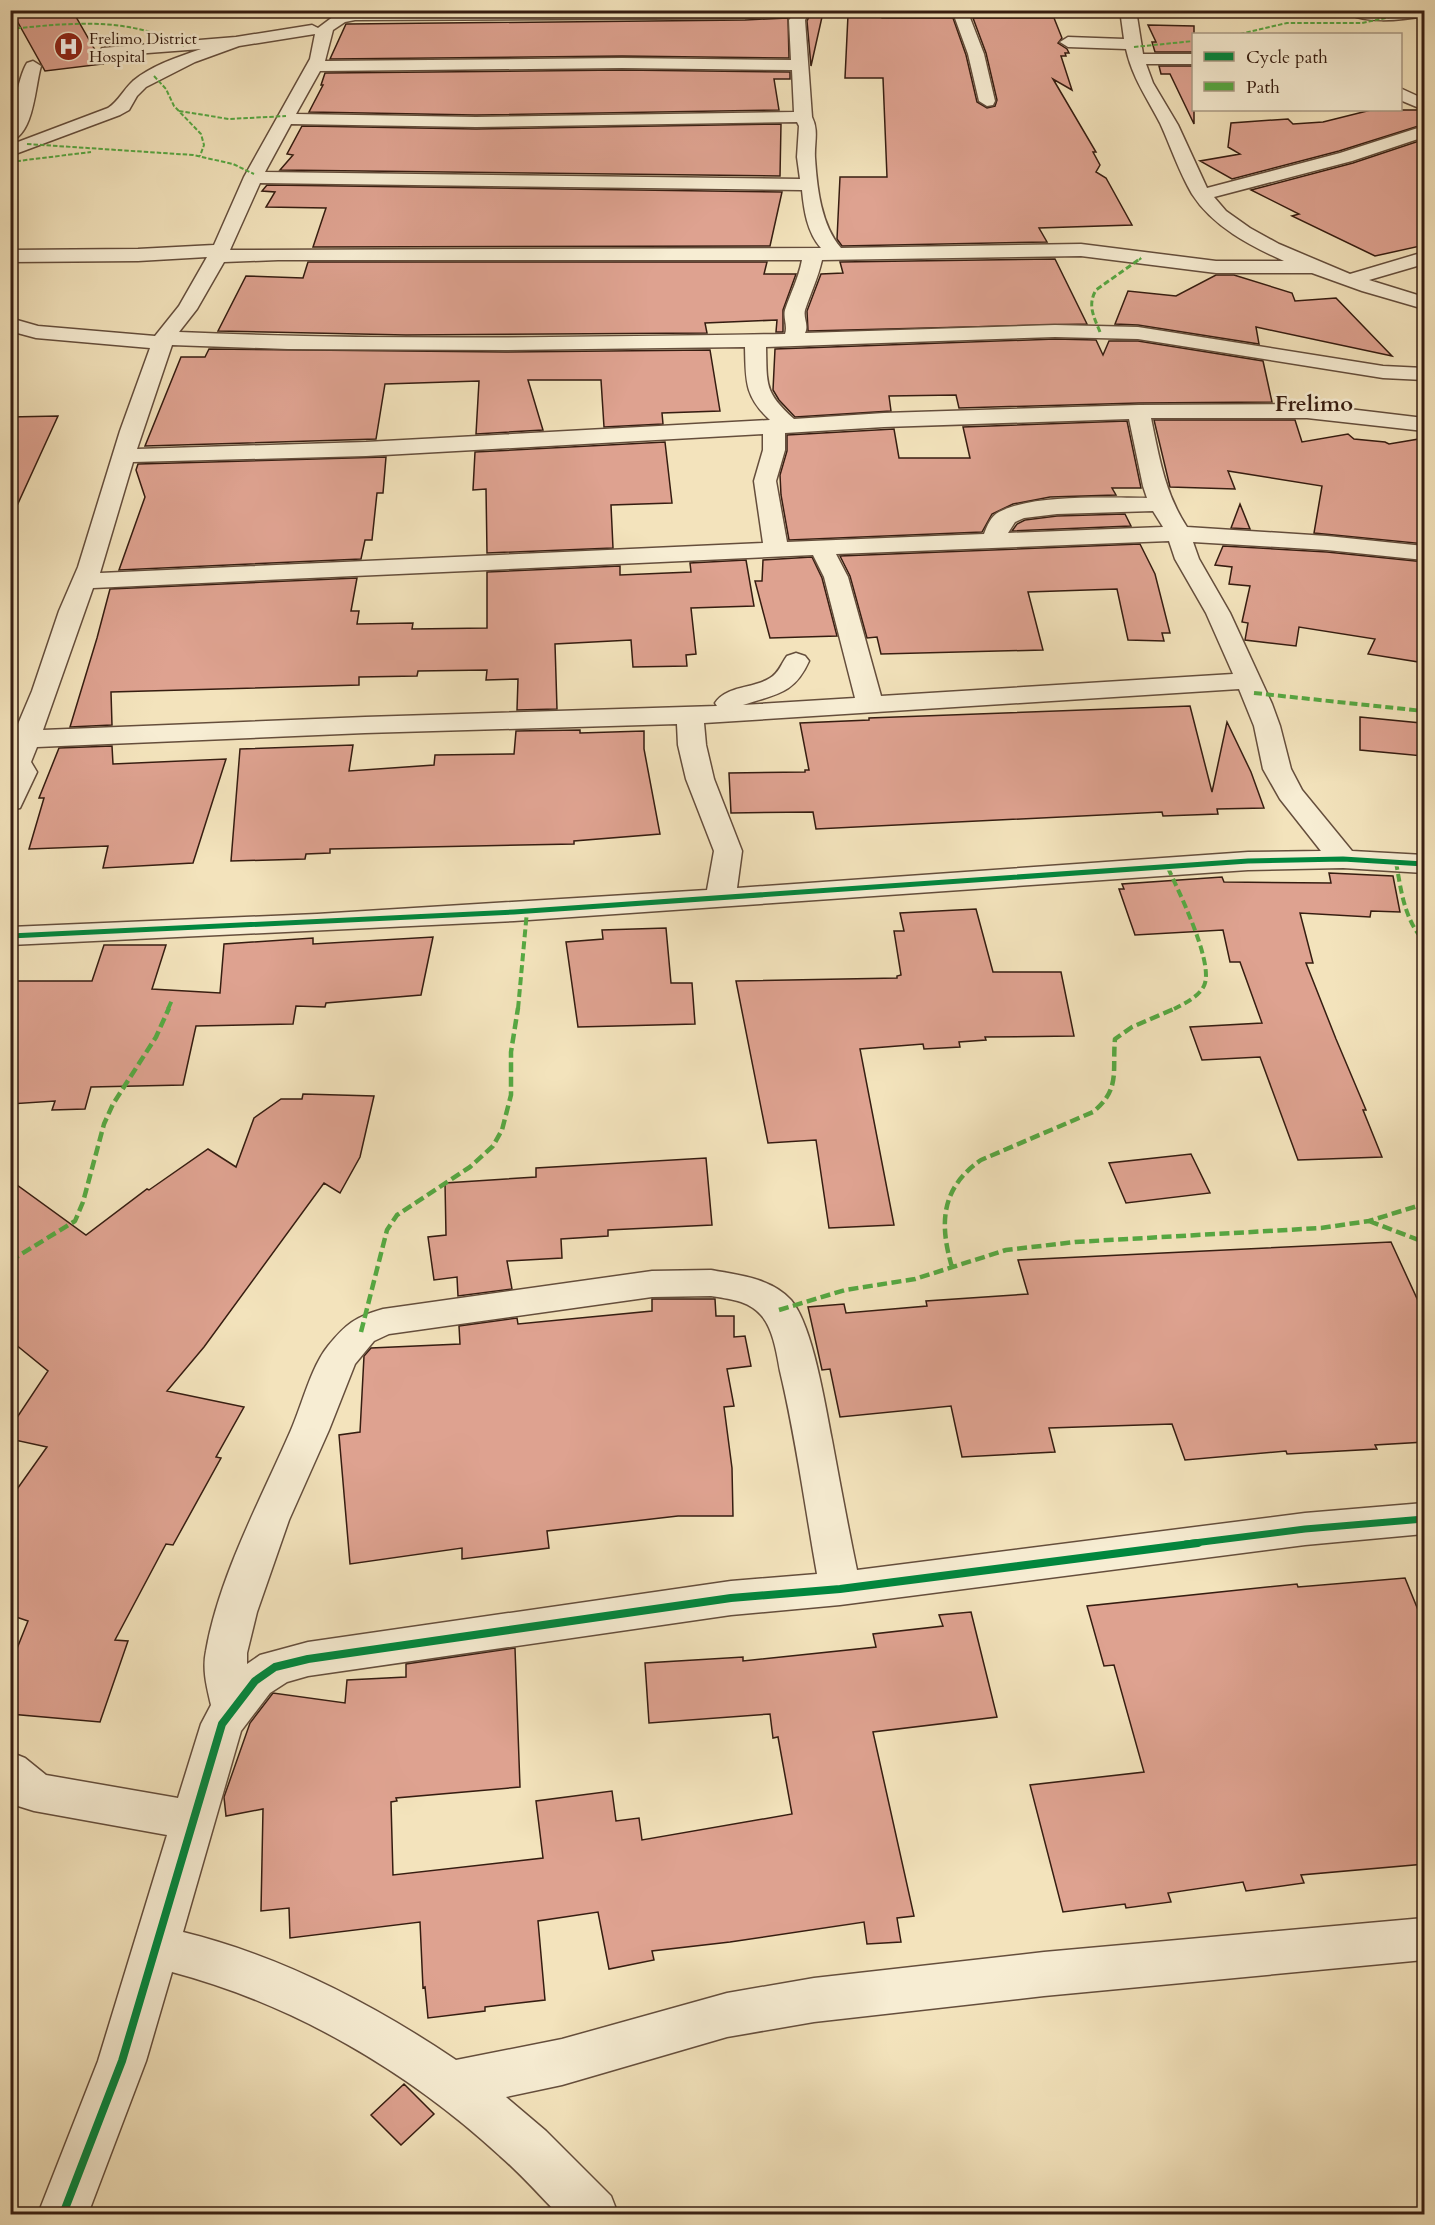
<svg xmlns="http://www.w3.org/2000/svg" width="1435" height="2225" viewBox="0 0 1435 2225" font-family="Cardo,serif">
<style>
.building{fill:#dea290;stroke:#361d11;stroke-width:1.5}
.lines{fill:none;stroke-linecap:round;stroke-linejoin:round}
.minor-casing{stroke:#654e3c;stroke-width:3}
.minor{fill:#f7edd3;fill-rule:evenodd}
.quiet-far3{stroke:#55a942;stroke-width:2;stroke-dasharray:4.5 2;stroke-linecap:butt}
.quiet-far2{stroke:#55a942;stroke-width:3;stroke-dasharray:6 3;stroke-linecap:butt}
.quiet-far1{stroke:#55a942;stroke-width:4;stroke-dasharray:8 4;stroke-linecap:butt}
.quiet{stroke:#55a942;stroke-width:4.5;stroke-dasharray:10 4.5;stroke-linecap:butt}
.cycleway-far2-casing{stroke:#f7edd3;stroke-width:8}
.cycleway-far1-casing{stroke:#f7edd3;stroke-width:10}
.cycleway-casing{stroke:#f7edd3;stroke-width:12}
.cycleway-far2{stroke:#00873e;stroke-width:5}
.cycleway-far1{stroke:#00873e;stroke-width:7}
.cycleway{stroke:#00873e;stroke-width:8}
.labels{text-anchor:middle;stroke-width:5;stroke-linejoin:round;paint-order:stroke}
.far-poi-label{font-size:16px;fill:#361d11;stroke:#f7edd3;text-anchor:start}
.far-district-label{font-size:22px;font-weight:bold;fill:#361d11;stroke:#f7edd3}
</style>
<rect width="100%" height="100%" fill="#f3e3bc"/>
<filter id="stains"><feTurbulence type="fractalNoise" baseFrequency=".00333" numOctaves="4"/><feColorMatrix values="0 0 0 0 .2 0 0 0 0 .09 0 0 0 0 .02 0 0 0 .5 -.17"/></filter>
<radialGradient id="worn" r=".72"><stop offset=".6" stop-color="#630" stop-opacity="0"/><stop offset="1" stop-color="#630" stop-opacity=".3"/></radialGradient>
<path class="building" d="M11,10h61l31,54 -58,7z
M881,14l1,4h71l13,37 11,47 10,6 8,-2 2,-6 -11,-47 -13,-35h81l8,20 -4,5 9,6 2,4h-4l1,3h-5l11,34 -19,-11 43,73h-3l7,13 -4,7 10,6 26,47 -93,3 8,14 -205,4 -5,-7 3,-62h47l-4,-99h-38l3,-63z
M809,17h13l-11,49 -4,-45z
M788,18l1,40 -167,-2 -292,3 16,-35h2l397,-4z
M1148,25l46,1v26h-39l-3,-10h4z
M1159,66h35v58l-24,-50h-9z
M622,70l168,2v7h-16l5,31 -303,5 -167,-3 14,-27h-2l4,-12z
M1371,110h46l8,2v12l-86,27 -107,28 -32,-18 40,-7 -12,-7 3,-24 57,-4 5,5 30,-2z
M781,124l-1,52 -500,-6 13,-15 -6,-1 15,-28 174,3z
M1425,139v106l-50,11 -83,-40 7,-2 -48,-24 102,-27z
M267,185l515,7 -12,54 -457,1 13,-39 -60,-1 9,-15 -13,-1z
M1055,259l32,65 -279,7 -1,-20 14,-37 22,-1 -3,-11z
M308,262h459l-3,12h32l-13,36v22h-7l1,-12 -72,3 2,10 -301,2 -188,-4 28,-55 57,2z
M1216,275h18l58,18 3,8 41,-3 56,58 -136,-29 3,17 -121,-19 -23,-1 13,-33 48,5z
M1055,339l41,1 7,15 6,-14h29l125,20 9,41 -133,1 -180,5 -3,-13 -67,1 2,15 -96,6 -16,-17 -6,-10 2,-41z
M209,349l296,3 205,-2 10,61 -58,2 1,11 -59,3 -3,-47h-73l15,50 -67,4 3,-53 -94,3 -9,55 -231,7 36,-89h24z
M58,416l-48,105v-104z
M1154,420h141l7,22 46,-8 6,5 31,3 4,2 36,-6v106l-111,-11 8,-47 -94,-15 7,18 -65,-2z
M1127,421l14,67h-29l4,7 -66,2 -37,7 -21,10 -10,18 -193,8 -8,-45 -1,-20 7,-24v-16l107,-6 5,29h71l-7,-31z
M665,442l7,61 -61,2 2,43 -126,5 -1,-64 -13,1 2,-38z
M386,457l-3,36h-6l-5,47h-7l-4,19 -242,11 26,-73 -9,-27 2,-6z
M1240,504l10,25 -19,-1z
M1125,514l6,12 -119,5 5,-7 8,-4 32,-4z
M1140,544l15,30 15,59h-8l2,8 -36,-1 -11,-51 -89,3 15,58 -162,4 -4,-17 -10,1 -17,-62 -10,-20z
M1223,546l104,6 98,10v101l-57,-9 7,-15 -76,-12 -3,19 -51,-6 3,-17 -6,-1 8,-36 -21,-2 3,-17 -17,-2z
M812,557l10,21 15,58 -67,2 -15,-57h7l1,-21z
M746,560l8,46 -63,2 5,46 -10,1 1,11 -54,1 -2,-27 -76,4 2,65 -40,1 1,-31 -32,1 1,-10 -69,1 -1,5 -58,1v8l-248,7 1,33 -42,2 27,-89 13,-49 247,-11 -6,33h8l-2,13 56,-1 -1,6 75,-1v-56l133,-6v9l71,-3 -1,-9z
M1190,706l22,86 15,-70 24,50 13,36 -47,1 1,5 -55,2 -1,-4 -346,17 -3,-17 -82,1 -2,-40 76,-1v-2h4l-9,-47 69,-3v-2z
M1360,717l61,6 2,33 -63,-6z
M580,730v3l64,-2v18l16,85 -86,7v3l-244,5v4l-24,1 -1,5 -74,2 9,-112 113,-4 -4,26 85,-6 1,-10 79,-1 2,-23z
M112,746l1,18 113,-5 -33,104 -90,5 5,-22 -79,3 15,-51h-5l20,-50z
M1329,873l64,3 7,36 -29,-1 -1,6 -70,-4 13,50h-7l30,76 30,71h-3l19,47 -84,3 -38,-103 -58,3 -12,-33 72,-4 -22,-61h-10l-7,-32 -88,5 -16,-46h5l-2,-5 100,-7 2,5 107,1z
M976,909l17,63h68l13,64 -89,1 1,3 -27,2 1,5 -36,2 -1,-5 -63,5 34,176 -65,3 -13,-88 -48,3 -32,-162 161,-3v-2l4,-1 -7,-44h10l-4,-18z
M666,928l5,55h21l3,41 -117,3 -12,-85 37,-3 -1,-9z
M433,937l-12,58 -95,8 -1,4 -29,-1 -3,18 -97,2 -13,59 -92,2 -6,22 -33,1 3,-9 -45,3v-123h82l12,-36h62l-14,44 68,4 4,-49 89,-6v6z
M303,1094l71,2 -14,61 -20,36 -16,-10 -120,164 -37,44 77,16 -28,50 5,1 -48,87 -7,-1 -51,96 13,1 -28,81 -90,-8v-48l18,-45 -18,-6v-116l37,-52 -37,-8v-11l38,-57 -38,-31v-160l76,55 61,-46 2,1 59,-41 28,18 18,-49 27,-19h21z
M1191,1154l19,39 -84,10 -17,-40z
M706,1158l6,67 -104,5v6l-47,3 1,19 -55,3 5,28 -54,7 -1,-19 -23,3 -6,-43 18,-2 -1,-52 91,-6v-9z
M1391,1242l34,74v126l-50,3 2,4 -90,5 -1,-3 -101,9 -13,-36 -123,4 6,24 -93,5 -11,-51 -111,11 -10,-48 -8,1 -14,-63 36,-3 2,9 81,-7 -1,-5 102,-7 -10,-34z
M652,1299h63l1,17h18v21l11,-1 6,30 -24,3 7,37 -10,1 8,61 1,48h-55l-131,15 2,17 -87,11v-11l-112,16 -11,-129 21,-3 4,-76 7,-8 89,-4 -1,-18 58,-8 1,6 134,-13z
M1405,1578l20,49v237l-124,11 3,8 -58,8 -3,-9 -75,11 3,9 -45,6 -1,-4 -62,8 -33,-127 114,-13 -30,-107 -10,1 -17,-60 210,-22 1,3z
M971,1612l26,105 -124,15 41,184 -17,2 4,24 -34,2 -3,-22 -134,20 -78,9 2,9 -45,9 -11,-57 -60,9 7,79 -60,7v4l-57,7 -3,-31 -2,1 -3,-66 -130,16 -1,-30 -28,3 2,-102 -37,7 -2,-19 26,-74 23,-30 72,10 2,-23 59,-3v-13l109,-16 5,139 -124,11 1,3 -6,1 2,73 150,-17 -7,-57 76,-10 4,30 23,-3 3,22 150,-26 -14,-77 -5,1 -3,-24 -121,9 -4,-60 98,-6v4l133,-14 -3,-13 70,-8 -4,-11z
M404,2084l30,30 -33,31 -30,-30z"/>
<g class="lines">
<defs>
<path id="minor" d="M361,10h450l-6,10 7,97c7,14 2,26 3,41 2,30 6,67 26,90l240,-4 135,17h68c-33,-15 -71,-34 -92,-67 -13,-22 -21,-47 -32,-71 -13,-25 -28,-46 -34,-74l-58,-2 -8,-5 8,-5 56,2 -4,-29h16l7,44h51v10h-48l7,19 25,42 29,63 133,-35 84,-27v11l-72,24 -138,36 12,14 24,17 29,16 71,30 74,-22v12l-55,16 55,17v12l-62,-18 -50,-18h-96l-135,-17 -259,4c-4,18 -11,32 -17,50 -2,8 4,15 0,23l250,-8 83,2 245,39 41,2v12l-41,-2 -245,-39 -83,-2 -289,10c1,38 -2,45 28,72l90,-6 255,-8 168,-1 117,14v13l-117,-13h-156c8,39 14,76 36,109l140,9 97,10v14l-97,-10 -134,-8 6,17 31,54 42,91 8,22 11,43 11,21 50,61 72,4v18l-81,-5 -95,2 -734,51 -504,24v-18l307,-13 390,-24 7,-39 -28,-72 -8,-34 -1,-21 -312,9 -328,14 -6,15 6,10 -17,36 -10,2v-67l22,-52 27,-80 19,-44 42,-136 30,-83 -114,-10 -26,-7v-13l28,8 117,10 24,-30 28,-49 -69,4 -128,1v-12l128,-1 76,-4 30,-68 66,-118 5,-25 -76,12 -44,16 -49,25 -9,9 -8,14 -9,5 -110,41v-11l98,-37c11,-7 15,-18 25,-27 19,-16 45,-24 68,-32l-93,7 -8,-5 2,-3 134,-11 76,-12 6,3 16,-12zM793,15l-4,5 2,40 -169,-2 -297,3 8,-31 12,-8 10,-2 390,-2zM622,68l170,2 2,42 -318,5 -180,-3 24,-43zM797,122l2,4 -2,31 3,22 -535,-7 26,-48 185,3zM260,183l542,7c2,20 5,42 19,58l-591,2zM278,260h524c-4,20 -11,32 -17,50 -2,8 3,16 0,24 -202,3 -404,7 -606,-2l18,-23 27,-47zM172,345l116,4 217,1 240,-3c1,33 -1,49 25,73l-404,22 -229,7zM1129,419l14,67 4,12c-39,0 -114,-4 -148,14 -8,4 -12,14 -15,22l-197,8 -11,-61 9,-31v-17l99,-6zM763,434v16l-9,31 9,62 -663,30 33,-111 233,-6zM1153,511l10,16 -155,6 7,-11 9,-4 33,-4zM1169,541l6,18 31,54 27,61 -352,22 -33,-119 -12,-23zM813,555l11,22 31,121 -112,7c32,-11 51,-10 66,-44l-4,-5 -9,-3 -9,3c-6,8 -8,17 -17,22 -17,11 -43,7 -55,25l2,3 -352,11 -322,13 50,-142zM1239,689l15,37 9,43 17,30 41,52 -73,1 -511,36 5,-37 -28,-72 -8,-34 -2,-22z
M952,10h15l17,44 11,47 -2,4 -6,1 -8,-5 -11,-47z
M1343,10l46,2 35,-2v6c-20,4 -66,9 -81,-6z
M33,61l8,5c-6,20 -7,69 -31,75 0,-17 8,-64 17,-78z
M1400,88l24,11v11l-24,-10z
M711,1270c27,5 60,8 80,30 22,26 34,105 41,140 8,43 16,87 25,130l448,-57 119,-10v31l-119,11 -465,60 -109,10 -423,61 -21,6 -17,11 -29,38 -58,201c98,24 190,72 273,128l106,-21 165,-46 87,-15 230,-26 380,-34v42l-380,36 -230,26 -87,15 -165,48 -56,12 40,34 65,65 7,18h-60c-19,-19 -37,-40 -58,-58 -92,-85 -207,-152 -328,-184l-26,89 -58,153h-50l60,-153 69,-226 -133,-24 -16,-5 -8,-8v-46l15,6 21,17 132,23 23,-74 10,-19c-4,-17 -9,-35 -5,-54 13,-75 55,-152 85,-221 11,-25 20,-63 37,-84 18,-22 27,-29 55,-37l269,-38zM711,1296c18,3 37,4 50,19 12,13 16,39 19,56 16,67 25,136 37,203l-86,7 -423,61 -48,13 -13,9v-11l10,-41 32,-92 40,-90 26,-66 19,-23 15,-7 263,-37z"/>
</defs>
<use href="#minor" class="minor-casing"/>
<use href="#minor" class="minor"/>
<path class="quiet-far3" d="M10,29c60,-6 119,-13 174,17
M1240,34l47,-11h75l33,-7
M1134,47l60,-6
M154,76l12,13 8,17 27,28 3,11 -4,11
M179,111l50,8 57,-3
M27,144l166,11 40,9 21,10
M10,162l81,-10
M1139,260l2,-2"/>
<path class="quiet-far2" d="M1100,332c-6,-15 -13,-27 -4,-42l45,-32"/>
<path class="quiet-far1" d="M1254,693l169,18
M1396,862c5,28 8,57 28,79
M1168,868c11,24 44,91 37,115 -3,12 -21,21 -31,26
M168,1009l4,-9
M518,1009l9,-98"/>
<path class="quiet" d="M1369,1221l55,21
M10,1261l65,-40 8,-19 21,-78 9,-20 43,-67 13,-29
M952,1267c-13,-44 -11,-79 29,-107l112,-48c28,-23 19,-41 22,-73l17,-12 44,-19
M779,1310l66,-20 70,-11 91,-29 69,-8 246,-14 48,-7 55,-17
M361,1332l26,-102 10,-15 73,-48 23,-21 9,-16 9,-35v-43l7,-44"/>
<defs>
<path id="cycleway-far2" d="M10,936l504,-24 734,-51 95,-2 81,5"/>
<path id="cycleway-far1" d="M1186,1544l119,-15 119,-10"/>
<path id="cycleway" d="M63,2214l59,-153 100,-337 33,-43 20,-14 33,-8 423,-61 109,-9 358,-46"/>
</defs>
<use href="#cycleway-far2" class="cycleway-far2-casing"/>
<use href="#cycleway-far1" class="cycleway-far1-casing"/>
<use href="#cycleway" class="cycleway-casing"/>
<use href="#cycleway-far2" class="cycleway-far2"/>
<use href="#cycleway-far1" class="cycleway-far1"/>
<use href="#cycleway" class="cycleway"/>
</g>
<defs>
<symbol id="hospital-disc" viewBox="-11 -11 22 22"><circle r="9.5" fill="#8f2418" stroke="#f7edd3"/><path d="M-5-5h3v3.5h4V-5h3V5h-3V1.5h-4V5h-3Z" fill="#fff"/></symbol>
</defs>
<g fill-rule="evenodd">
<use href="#hospital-disc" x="52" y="30" width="33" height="33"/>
</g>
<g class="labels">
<g class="far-poi-label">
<text x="89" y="44">Frelimo District<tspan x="89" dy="18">Hospital</tspan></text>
</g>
<g class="far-district-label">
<text x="1314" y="411">Frelimo</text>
</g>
</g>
<rect width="1435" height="2225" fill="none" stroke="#f3e3bc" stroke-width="36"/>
<rect x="12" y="12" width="1411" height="2201" fill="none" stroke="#361d11" stroke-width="3"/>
<rect x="18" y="18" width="1399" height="2189" fill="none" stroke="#361d11" stroke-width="1.5"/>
<rect x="1192" y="33" width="210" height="78" fill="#f7edd3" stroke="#aa9a85" stroke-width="1.5"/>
<rect x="1204" y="52" width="30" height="9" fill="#00873e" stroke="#aa9a85" stroke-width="1.5"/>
<text x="1246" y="63" font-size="18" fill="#361d11">Cycle path</text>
<rect x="1204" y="82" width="30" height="9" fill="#55a942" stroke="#aa9a85" stroke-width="1.5"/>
<text x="1246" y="93" font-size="18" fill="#361d11">Path</text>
<rect width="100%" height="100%" filter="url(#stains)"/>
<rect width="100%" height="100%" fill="url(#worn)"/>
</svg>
